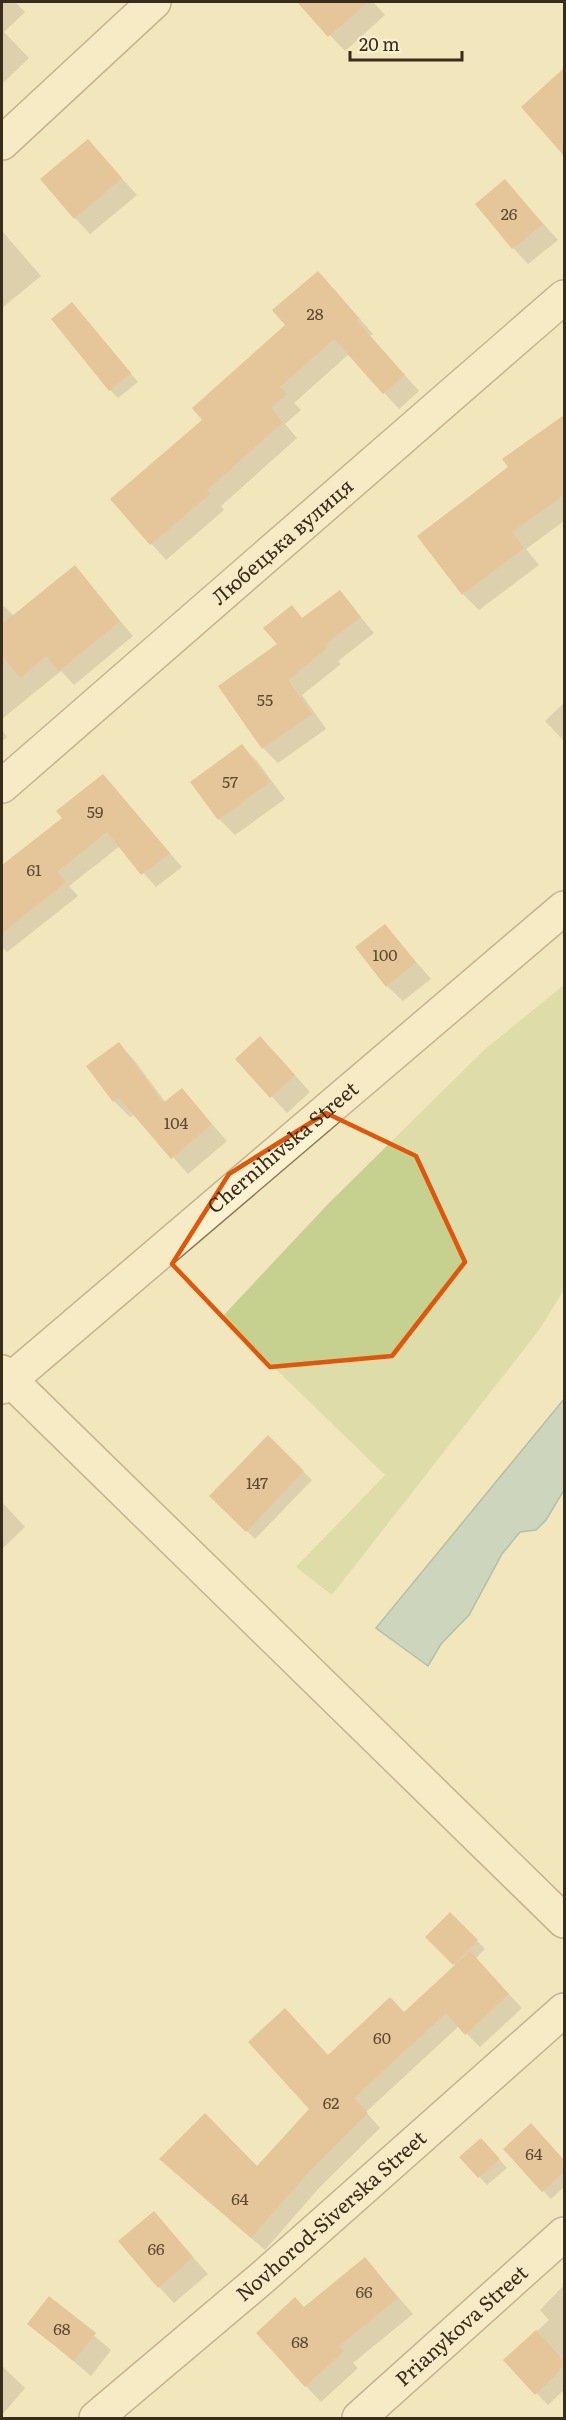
<svg xmlns="http://www.w3.org/2000/svg" width="566" height="2420" viewBox="0 0 566 2420" font-family="Literata,serif">
<style>
.green{fill:#c6d190}
.water{fill:#a1c3bb;stroke:#68928a;stroke-width:1.5}
.shadow{fill:#0003}
.building{fill:#d5a06f}
.lines{fill:none;stroke-linecap:round;stroke-linejoin:round}
.minor-casing{stroke:#8c7654;stroke-width:36}
.minor{stroke:#fcf2d1;stroke-width:33}
.marked{fill:none;stroke:#df570d;stroke-width:4.5;stroke-linejoin:round}
.labels{text-anchor:middle;stroke-width:6;stroke-linejoin:round;paint-order:stroke}
.number-label{font-size:16px;fill:#614930}
.street-label{font-size:20px;fill:#3a2c1b;stroke:#f9efce}
</style>
<rect width="100%" height="100%" fill="#f2e6bd"/>
<path class="green" d="M564,985v305l-25,40 -207,265 -36,-28 89,-92 -163,-158 105,-112 157,-155z"/>
<path class="water" d="M564,1399v91l-18,30 -10,10 -16,2 -18,22 -33,61 -28,29 -13,22 -52,-38z"/>
<path class="shadow" d="M2,2h13l10,10 -21,20 25,26 -27,26z
M299,2h74l12,13 -40,36z
M564,70v83l-40,-46z
M88,141l49,54 -47,39 -15,-16z
M505,181l53,59 -30,24 -15,-16z
M2,231l39,45 -39,32z
M333,288l40,46 -3,2 49,55 -20,18 -50,-55 -55,49 7,7 -16,14 12,14 -76,68 3,4 -58,50 -54,-61 92,-79 83,-95z
M72,304l66,78 -20,16 -8,-8z
M560,419l4,5v97l-38,28 13,16 -60,45 -16,-16 47,-127z
M74,567l59,69 -59,49 -13,-14 -59,48v-111l2,-2 10,10z
M340,592l34,41 -36,28 3,3 -39,31 24,34 -48,34 -15,-15 16,-103 12,-38 12,12z
M564,703v38l-19,-20z
M2,730l5,7 -5,4z
M242,746l15,15 28,38 -50,36 -16,-16 -27,-37z
M103,776l79,91 -26,20 -36,-41 -51,40 9,10 -71,56 -5,-5v-66l13,-11z
M385,926l46,53 -28,22 -16,-15z
M119,1044l15,16 32,43 15,-13 46,51 -39,33 -53,-60 -5,3 -16,-16 -25,-35z
M276,1054l34,38 -23,21 -50,-54z
M268,1437l44,43 -57,59 -44,-43z
M2,1502l23,25 -23,22z
M450,1914l35,35 -10,10 47,49 -42,39 -21,-21 -93,86 14,16 -61,60 -54,62 -90,-78 82,-4 54,-59 18,-52 75,-43 52,-48 -29,-29z
M539,2133l25,28v26l-13,12 -46,-50z
M489,2148l18,20 -20,17 -26,-28z
M154,2213l54,61 -34,29 -15,-16z
M365,2259l48,55 -60,49 5,5 -37,34 -15,-16 -2,-77z
M564,2285v105l-16,15 -43,-44 44,-41 -9,-10z
M50,2298l61,52 -20,26 -62,-52z
M2,2366l23,22 -23,27z"/>
<path class="building" d="M297,2h71l-40,35z
M564,68v88l-43,-49z
M88,139l34,39 -48,41 -34,-40z
M505,179l38,45 -31,25 -37,-45z
M318,271l41,47 -3,2 49,55 -22,19 -49,-55 -54,48 7,7 -16,14 12,14 -76,68 3,4 -60,51 -40,-46 92,-79 -10,-12 93,-83 -13,-15z
M72,302l59,71 -22,18 -58,-72z
M564,415v80l-52,37 12,16 -62,47 -45,-59 91,-69 -6,-8z
M75,565l45,56 -61,50 -13,-15 -26,22 -18,-22v-32z
M340,590l21,27 -37,28 3,3 -39,32 24,34 -50,35 -44,-63 59,-42 -14,-16 29,-23 10,13z
M242,744l28,38 -52,38 -28,-38z
M103,774l67,79 -29,22 -34,-43 -50,40 9,10 -64,51v-68l60,-47 -6,-7z
M385,924l31,38 -30,25 -31,-40z
M260,1036l35,39 -25,23 -35,-39z
M119,1042l44,61 19,-15 30,36 -41,35 -52,-61 -6,4 -27,-36z
M268,1435l36,36 -58,61 -37,-36z
M450,1912l28,28 -25,25 -28,-28z
M470,1951l39,43 -44,41 -19,-22 -92,85 14,15 -62,62 -55,63 -92,-79 46,-46 52,53 52,-57 -61,-67 37,-34 43,47 62,-58 14,15z
M531,2123l33,37v12l-22,20 -39,-43z
M481,2138l19,21 -22,19 -19,-21z
M154,2211l39,46 -35,31 -40,-47z
M365,2257l33,41 -59,48 5,5 -39,36 -49,-54 39,-36 9,10z
M49,2296l47,37 -22,28 -47,-37z
M536,2330l28,31v5l-29,29 -32,-35z"/>
<g class="lines">
<defs>
<g id="minor">
<path d="M2,143l152,-141"/>
<path id="s1" d="M2,786l562,-489"/>
<path d="M2,1372l562,549"/>
<path id="s2" d="M2,1387l562,-479"/>
<path id="s3" d="M96,2418l167,-141 301,-267"/>
<path id="s4" d="M359,2418l205,-184"/>
</g>
</defs>
<use href="#minor" class="minor-casing"/>
<use href="#minor" class="minor"/>
</g>
<path d="M0 0H566V2420H0ZM326,1113l90,43 49,106 -73,94 -122,11 -98,-103 57,-90z" fill="#f2e6bd" fill-opacity=".55" fill-rule="evenodd"/>
<path class="marked" d="M326,1113l90,43 49,106 -73,94 -122,11 -98,-103 57,-90z"/>
<g class="labels">
<g class="number-label">
<text x="509" y="220">26</text>
<text x="315" y="320">28</text>
<text x="265" y="706">55</text>
<text x="230" y="788">57</text>
<text x="95" y="818">59</text>
<text x="34" y="876">61</text>
<text x="385" y="961">100</text>
<text x="176" y="1129">104</text>
<text x="257" y="1489">147</text>
<text x="382" y="2044">60</text>
<text x="331" y="2109">62</text>
<text x="534" y="2160">64</text>
<text x="240" y="2205">64</text>
<text x="156" y="2255">66</text>
<text x="364" y="2298">66</text>
<text x="62" y="2335">68</text>
<text x="300" y="2348">68</text>
</g>
<g class="street-label">
<text dy="7" stroke="none"><textPath href="#s1" startOffset="372">Любецька вулиця</textPath></text>
<text dy="7" stroke="none"><textPath href="#s2" startOffset="369">Chernihivska Street</textPath></text>
<text dy="7" stroke="none"><textPath href="#s3" startOffset="310">Novhorod-Siverska Street</textPath></text>
<text dy="7" stroke="none"><textPath href="#s4" startOffset="138">Prianykova Street</textPath></text>
</g>
</g>
<rect width="566" height="2420" fill="none" stroke="#3a2c1b" stroke-width="6"/>
<path d="M350 51v9h112v-9" fill="none" stroke="#3a2c1b" stroke-width="3"/>
<text x="359" y="51" font-size="18" fill="#3a2c1b" stroke="#f9efce" stroke-width="4.5" paint-order="stroke">20 m</text>
</svg>
